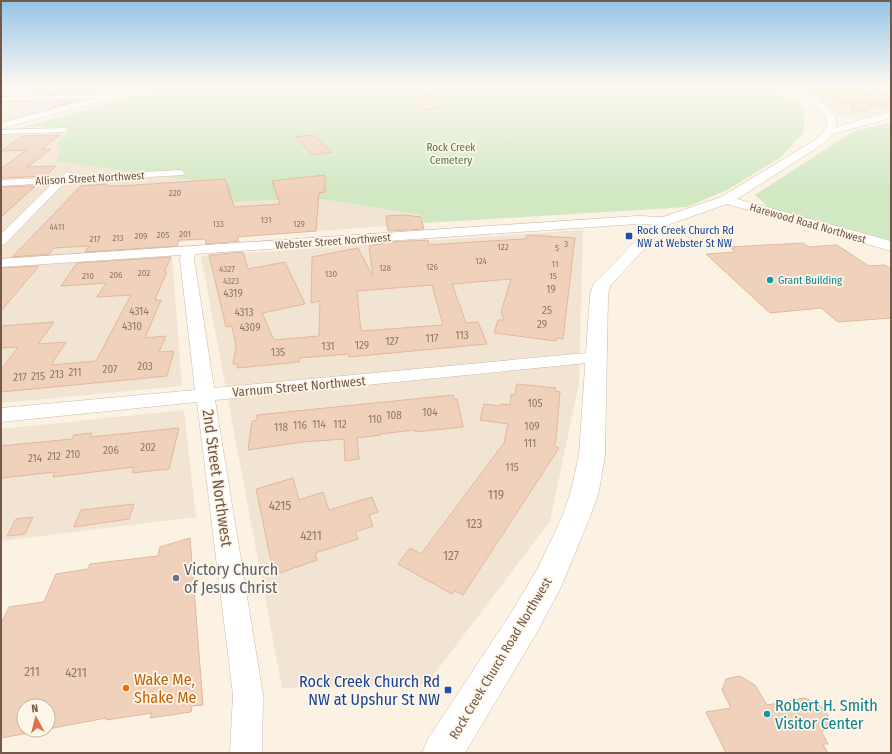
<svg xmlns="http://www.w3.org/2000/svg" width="892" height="754" viewBox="0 0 892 754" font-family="'Fira Sans Condensed',sans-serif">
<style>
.residential{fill:#f2e4d2}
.green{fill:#d1e8c3}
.building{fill:#f0d1bc;stroke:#e1b89d;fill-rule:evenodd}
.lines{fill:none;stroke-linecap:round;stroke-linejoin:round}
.minor-casing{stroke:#ccbaaa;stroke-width:1}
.tertiary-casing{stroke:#ccbaaa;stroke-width:1}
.secondary-casing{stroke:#d1bcab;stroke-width:1}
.primary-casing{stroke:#d8d1cc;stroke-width:1}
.minor{fill:#fff;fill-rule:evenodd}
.tertiary{fill:#fff;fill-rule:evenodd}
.secondary{fill:#fff;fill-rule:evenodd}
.primary{fill:#f8d79e;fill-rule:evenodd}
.transit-dot{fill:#1a4fb4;stroke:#fef6e9;stroke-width:1.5}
.culture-dot{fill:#0f9aa8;stroke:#fef6e9;stroke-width:1.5}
.worship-dot{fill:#6b7280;stroke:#fef6e9;stroke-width:1.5}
.food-dot{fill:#e8710a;stroke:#fef6e9;stroke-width:1.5}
.labels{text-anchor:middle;stroke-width:3.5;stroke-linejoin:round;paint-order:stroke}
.far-number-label{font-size:9px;fill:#927766}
.far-park-label{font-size:11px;fill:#527842;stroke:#fef6e9}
.far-street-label{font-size:11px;fill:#72594a;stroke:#fef6e9}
.far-transit-label{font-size:11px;fill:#164399;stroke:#fef6e9;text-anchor:start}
.far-culture-label{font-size:11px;fill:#0d838f;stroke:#fef6e9;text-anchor:start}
.number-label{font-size:11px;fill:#927766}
.street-label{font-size:13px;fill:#72594a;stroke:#fef6e9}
.near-number-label{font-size:13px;fill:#927766}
.near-street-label{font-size:16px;fill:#72594a;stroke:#fef6e9}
.near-worship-label{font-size:16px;fill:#5b616d;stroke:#fef6e9;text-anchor:start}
.near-food-label{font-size:16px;fill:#c56008;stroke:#fef6e9;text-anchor:start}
.near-transit-label{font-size:16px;fill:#164399;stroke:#fef6e9;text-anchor:end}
.near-culture-label{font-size:16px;fill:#0d838f;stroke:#fef6e9;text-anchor:start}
</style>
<rect width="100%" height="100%" fill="#fbf2e3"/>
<path class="residential" d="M15,85h125l-30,8 -109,4v-5z
M788,85h103v12l-88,-9z
M812,94l79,8v10l-23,5h-28l-13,-12 -18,-10z
M98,97l-97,25v-22z
M71,125l-14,36 139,20 1,23 117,-6 107,17 4,8 -248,19 -5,15 10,129 -181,17v-270l23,-6z
M583,230l-4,153 -29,138 -124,164 -144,3 -81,-432z
M184,410l12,107 -195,24v-112z"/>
<path class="green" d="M173,85h589l35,16 7,7v24l-23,25 -54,33 -40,17 -262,16 -4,-8 -107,-17 -117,6 -1,-23 -140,-20 6,-14 -6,-2 9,-9 5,-8 -29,-2 -17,1z
M891,122v120l-122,-34 -14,-13 97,-63z"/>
<path class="building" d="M50,85h66l1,5 -10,3 -56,1z
M840,85l51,6v5l-54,-6z
M436,89h12l-7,19 -17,2 -7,-11z
M832,98l56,7v2l-4,1 -14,-2 -2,6 -18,-2 2,-6 -13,-2 -3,-1 1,-2z
M80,100l-27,7 -1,-6z
M60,135l-19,14h10l-24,18 29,-1 -10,10 -45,2v-9l25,-19 -25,1 22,-15z
M313,135l19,17 -19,3 -18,-18z
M325,175v17l-6,1 -3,38 -79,6 2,4 -33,3 -1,-5 -26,1 -2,6 -92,6 4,-6 -35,2 -5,6 -37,3 69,-71 26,-2 -1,2h14l105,-7 9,28 46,-3 -8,-23z
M36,186l-3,2 -32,29v-30z
M404,215l17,2 3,12 -36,2 -2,-15z
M527,235l48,3 -12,101 -7,-1v3l-62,-8 4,-13h6l-3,-8 10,-33 -59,5 14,39 12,-1 9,22 -138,13 -1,-3 -49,4v4l-62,6 1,-4h-5l3,-18 -4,-20 -6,1 -17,-72 34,-3 5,17 37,-7 20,42 -43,9 12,27 45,-4 1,-35 -9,2 1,-46 46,-9 15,29 -4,-31 20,-4 39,-2 1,5 76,-5 21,-1zM432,285l11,40 -82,6 -4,-40z
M803,243l6,4 28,-2 32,21 16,-1 6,4v49l-53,4 -17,-14 -51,5 -64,-59 29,-2 -5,-5z
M171,257l-7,15h3l-12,27h2l-1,2 5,-1 -16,38 21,-2 -7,16 15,-1 -7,25 -166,16v-22l17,-23 -17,1v-22l53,-4 -16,22 28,-2 -15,23 45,-4 35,-66 -34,2 9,-14 -45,3 16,-23z
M39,266l-38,45v-43z
M517,384l39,4 -1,3 5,1 -4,47 -2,7 5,2 -96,147 -8,-4 -3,3 -54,-30 12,-16 11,6 83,-111 4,-19 -28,-4 4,-16 16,2 1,-2 9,1 1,-11 4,1z
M453,395l1,4h3l6,28 -48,5v-2l-35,4 1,1 -24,3 2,21 -14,2 -1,-22 -41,3 -55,8 4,-29 5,-1v-5z
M179,428l-10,41 -37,4 2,-6 -81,10 2,-5 -54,6v-32l71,-7 2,-4 18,-2 -2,4z
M293,478l6,22 24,-8 6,18 43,-13 6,15 -9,3 4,11 -18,6 3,7 -43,14 2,7 -43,15 -18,-86z
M134,504l-5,15 -55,8 7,-17z
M33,517l-8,17 -18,2 9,-17z
M190,538l13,167 -11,1 -1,6 -41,6 2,-5 -46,7v-2l-58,11v-23h-24v24h21l-44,8v-114l8,-17 35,-5 12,-28 32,-5 2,-5 68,-8 2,-9z
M740,676l15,9 12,20 37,-7 11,4 9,7 4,7 1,6 -7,11 6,11h-5l5,9h-102l-20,-41 25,-4 -9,-18 4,-11z"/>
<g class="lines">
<defs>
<path id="minor" d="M114,94l3,2 -1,1 -115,4v-4z
M63,128h3l1,2 -1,2 -65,2v-4z
M179,170l4,1 1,2 -1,2 -118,7 -60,62 -4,1v-11l52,-51 -52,3v-6l59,-3 7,-5 4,1v3z
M637,216l28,1 4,1 2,3 -2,3 -4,1 -28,-1 -442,30 -1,5 20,129 383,-36 6,1 3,4 -3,4 -6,1 -382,38 48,295 -1,58h-32l3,-58 -36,-293 -196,20v-14l194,-18 -15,-131 1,-4 -180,12v-8z"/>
<path id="tertiary" d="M776,85c4,0 9,0 13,0 15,4 52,24 47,42l55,-15v6l-58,16 -10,10 -86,55 154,42v10l-164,-47 -57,20 -9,7 -51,55 -2,9 -3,160 -6,36 -9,26 -29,70 -24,45 -72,121h-43l6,-14 85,-129 25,-42 24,-51 9,-26 8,-36 11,-160 3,-10 58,-60 9,-7 61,-21 94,-57c3,-3 7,-6 9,-9 12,-18 -18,-33 -31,-38 -5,-3 -12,-4 -17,-8z"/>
<path id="secondary" d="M143,85h14l-156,44v-6z"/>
<path id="primary" d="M767,85h18l106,13v6l-89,-11 -31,-6z"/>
</defs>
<use href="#minor" class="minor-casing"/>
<use href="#tertiary" class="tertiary-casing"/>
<use href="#secondary" class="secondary-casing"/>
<use href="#primary" class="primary-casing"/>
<use href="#minor" class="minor"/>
<use href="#tertiary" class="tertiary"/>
<use href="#secondary" class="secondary"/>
<use href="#primary" class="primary"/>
</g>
<linearGradient id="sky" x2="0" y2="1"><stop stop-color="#95c4e6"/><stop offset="0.45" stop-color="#fdf9f2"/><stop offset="1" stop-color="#fdf9f2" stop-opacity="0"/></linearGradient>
<rect width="892" height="191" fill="url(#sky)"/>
<g class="transit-dot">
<rect x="625" y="232" width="8" height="8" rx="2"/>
<rect x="444" y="686" width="8" height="8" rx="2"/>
</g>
<g class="culture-dot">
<circle cx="770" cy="280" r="4"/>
<circle cx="767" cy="714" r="4"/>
</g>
<circle class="worship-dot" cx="176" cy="578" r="4"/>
<circle class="food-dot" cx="126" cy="688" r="4"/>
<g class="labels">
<g class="far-number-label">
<text x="175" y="196">220</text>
<text x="266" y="223">131</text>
<text x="218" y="227">133</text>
<text x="299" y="227">129</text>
<text x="57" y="230">4411</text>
<text x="185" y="237">201</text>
<text x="163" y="238">205</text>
<text x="141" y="239">209</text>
<text x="118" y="241">213</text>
<text x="95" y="242">217</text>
<text x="566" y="247">3</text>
<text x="503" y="250">122</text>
<text x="557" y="251">5</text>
<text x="481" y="264">124</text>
<text x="555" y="267">11</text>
<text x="432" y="270">126</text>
<text x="385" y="271">128</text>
<text x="227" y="272">4327</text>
<text x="144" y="276">202</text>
<text x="331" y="277">130</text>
<text x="116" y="278">206</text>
<text x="88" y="279">210</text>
<text x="553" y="279">15</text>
<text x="231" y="284">4323</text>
</g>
<g class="far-park-label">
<text x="451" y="151">Rock Creek<tspan x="451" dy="13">Cemetery</tspan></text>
</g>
<g class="far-street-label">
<text transform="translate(90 178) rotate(-3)" y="4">Allison Street Northwest</text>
<text transform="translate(808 223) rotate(16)" y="4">Harewood Road Northwest</text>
<text transform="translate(333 241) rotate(-4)" y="4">Webster Street Northwest</text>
</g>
<g class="far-transit-label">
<text x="637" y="234">Rock Creek Church Rd<tspan x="637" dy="13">NW at Webster St NW</tspan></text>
</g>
<g class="far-culture-label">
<text x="778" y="284">Grant Building</text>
</g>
<g class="number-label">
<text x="551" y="293">19</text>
<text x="233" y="297">4319</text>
<text x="547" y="314">25</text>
<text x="139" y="315">4314</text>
<text x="244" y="316">4313</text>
<text x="542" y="328">29</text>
<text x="132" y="330">4310</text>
<text x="250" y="331">4309</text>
<text x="462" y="339">113</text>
<text x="432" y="342">117</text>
<text x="392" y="345">127</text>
<text x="362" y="349">129</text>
<text x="328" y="350">131</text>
<text x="278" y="356">135</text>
<text x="145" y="370">203</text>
<text x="110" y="373">207</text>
<text x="75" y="376">211</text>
<text x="57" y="378">213</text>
<text x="38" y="380">215</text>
<text x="20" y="381">217</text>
<text x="535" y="407">105</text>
<text x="430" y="416">104</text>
<text x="394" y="419">108</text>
<text x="375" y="423">110</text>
<text x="319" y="428">114</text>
<text x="340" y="428">112</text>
<text x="300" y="429">116</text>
<text x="532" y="430">109</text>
<text x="281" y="431">118</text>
<text x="530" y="447">111</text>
<text x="148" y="451">202</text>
<text x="111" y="454">206</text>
<text x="73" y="458">210</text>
<text x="54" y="460">212</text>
<text x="35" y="462">214</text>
<text x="512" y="471">115</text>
</g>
<g class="street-label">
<text transform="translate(299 386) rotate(-5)" y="5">Varnum Street Northwest</text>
<text transform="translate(500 658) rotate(-59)" y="5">Rock Creek Church Road Northwest</text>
</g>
<g class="near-number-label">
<text x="496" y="499">119</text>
<text x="280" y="510">4215</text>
<text x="474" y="528">123</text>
<text x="311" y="540">4211</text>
<text x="451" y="560">127</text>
<text x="32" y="676">211</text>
<text x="76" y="677">4211</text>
</g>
<g class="near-street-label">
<text transform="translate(218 478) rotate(82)" y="6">2nd Street Northwest</text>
</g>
<g class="near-worship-label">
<text x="184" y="575">Victory Church<tspan x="184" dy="18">of Jesus Christ</tspan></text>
</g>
<g class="near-food-label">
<text x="134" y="685">Wake Me,<tspan x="134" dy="18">Shake Me</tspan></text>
</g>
<g class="near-transit-label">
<text x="440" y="687">Rock Creek Church Rd<tspan x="440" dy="18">NW at Upshur St NW</tspan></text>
</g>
<g class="near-culture-label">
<text x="775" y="711">Robert H. Smith<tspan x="775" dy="18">Visitor Center</tspan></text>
</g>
</g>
<rect width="892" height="754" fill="none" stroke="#72594a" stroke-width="4"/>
<g transform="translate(36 718) rotate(353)"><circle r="19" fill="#fef6e9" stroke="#c6b7a9"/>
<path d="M0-3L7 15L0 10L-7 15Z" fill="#e1704d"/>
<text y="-6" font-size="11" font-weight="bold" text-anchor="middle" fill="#72594a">N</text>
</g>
</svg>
